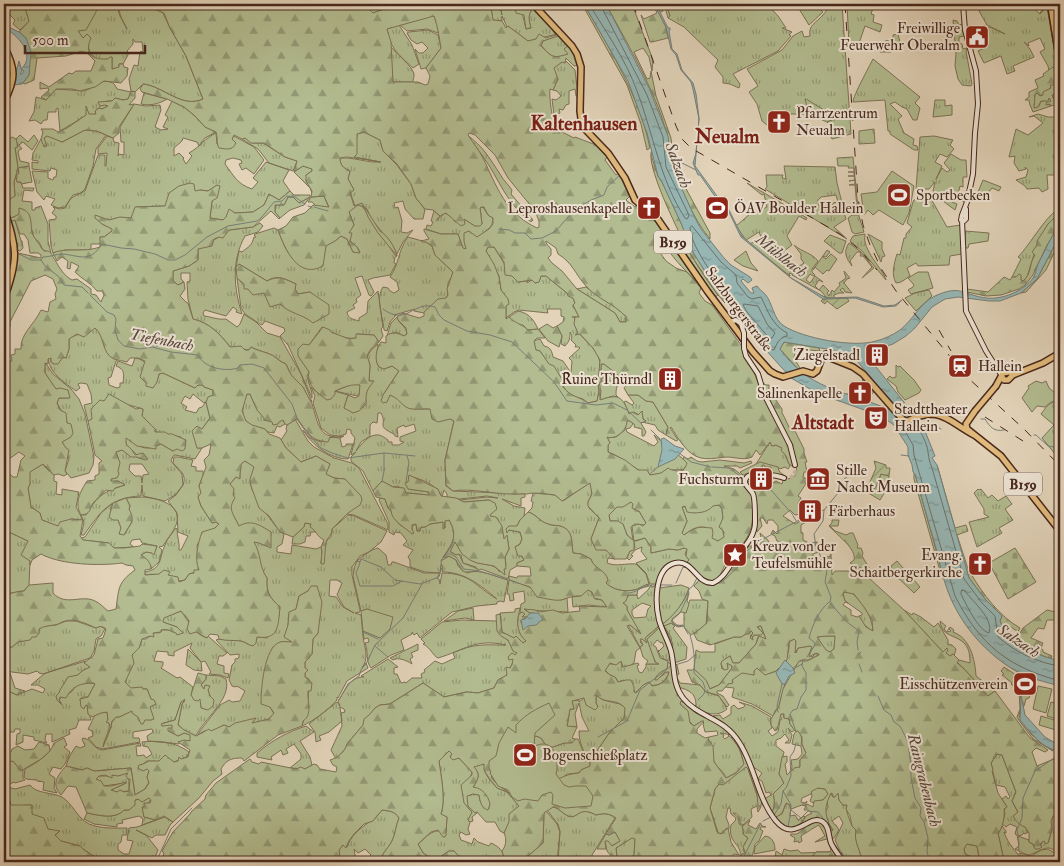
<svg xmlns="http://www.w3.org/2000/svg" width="1064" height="866" viewBox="0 0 1064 866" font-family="'IM FELL Double Pica',serif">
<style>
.grass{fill:url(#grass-tufts);stroke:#7d7256;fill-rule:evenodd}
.forest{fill:url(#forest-firs);stroke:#7d7256;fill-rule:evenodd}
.cemetery{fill:url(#cemetery-stones);stroke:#7d7256}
.park{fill:#b2bc90;stroke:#7d7256}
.garden{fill:url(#garden-furrows);stroke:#7d7256}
.water{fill:url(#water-ripples);stroke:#777e78;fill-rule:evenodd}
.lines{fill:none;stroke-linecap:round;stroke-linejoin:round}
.shore{stroke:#6f7069;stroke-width:1}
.stream{stroke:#777e78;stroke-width:1}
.secondary-tunnel{stroke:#c3b19a;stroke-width:4;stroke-dasharray:4 2;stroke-linecap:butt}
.secondary-casing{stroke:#48281d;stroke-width:6}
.primary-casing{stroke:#48281d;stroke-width:8}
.motorway-casing{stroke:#48281d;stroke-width:9}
.secondary{stroke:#ece2d2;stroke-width:4}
.primary{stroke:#e1ba7c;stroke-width:5}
.motorway{stroke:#e1ba7c;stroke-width:6}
.rail{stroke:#48281d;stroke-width:1;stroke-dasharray:9 9;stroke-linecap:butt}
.secondary-bridge-casing{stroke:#48281d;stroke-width:6;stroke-linecap:butt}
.primary-bridge-casing{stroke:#48281d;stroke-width:8;stroke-linecap:butt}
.secondary-bridge{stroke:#ece2d2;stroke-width:4}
.primary-bridge{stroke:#e1ba7c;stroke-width:5}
.labels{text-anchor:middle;stroke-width:4;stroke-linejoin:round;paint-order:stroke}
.shield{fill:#ece2d2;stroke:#796053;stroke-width:1}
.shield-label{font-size:14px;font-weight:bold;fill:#48281d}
.poi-label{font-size:15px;fill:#48281d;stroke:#ece2d2;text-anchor:start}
.street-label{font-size:15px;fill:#48281d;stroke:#ece2d2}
.water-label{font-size:16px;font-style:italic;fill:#58453b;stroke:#ece2d2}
.district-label{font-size:20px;font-weight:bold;fill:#7a1f14;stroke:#ece2d2}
</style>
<defs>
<pattern id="grass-tufts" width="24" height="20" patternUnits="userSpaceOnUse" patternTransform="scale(1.25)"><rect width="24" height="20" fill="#b2bc90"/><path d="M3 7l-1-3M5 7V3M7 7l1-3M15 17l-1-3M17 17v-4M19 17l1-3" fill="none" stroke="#939975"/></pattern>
<pattern id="forest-firs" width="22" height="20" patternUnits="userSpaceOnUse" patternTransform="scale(1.25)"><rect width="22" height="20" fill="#b2bc90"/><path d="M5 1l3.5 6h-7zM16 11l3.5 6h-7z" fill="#939975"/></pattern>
<pattern id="cemetery-stones" width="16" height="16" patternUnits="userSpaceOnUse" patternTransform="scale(1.25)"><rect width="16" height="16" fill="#b2bc90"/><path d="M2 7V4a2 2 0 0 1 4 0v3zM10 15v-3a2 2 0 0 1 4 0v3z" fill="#939975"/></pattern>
<pattern id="garden-furrows" width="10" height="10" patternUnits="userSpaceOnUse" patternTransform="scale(1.25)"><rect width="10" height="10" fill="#b2bc90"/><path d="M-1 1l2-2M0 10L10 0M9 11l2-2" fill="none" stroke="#939975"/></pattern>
<pattern id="water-ripples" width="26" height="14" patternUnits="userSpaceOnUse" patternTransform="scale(1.25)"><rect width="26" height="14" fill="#96b7b5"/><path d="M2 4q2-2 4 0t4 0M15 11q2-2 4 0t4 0" fill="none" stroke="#7c9593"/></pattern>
</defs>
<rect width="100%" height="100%" fill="#e2d3b9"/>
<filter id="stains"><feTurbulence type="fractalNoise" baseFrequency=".004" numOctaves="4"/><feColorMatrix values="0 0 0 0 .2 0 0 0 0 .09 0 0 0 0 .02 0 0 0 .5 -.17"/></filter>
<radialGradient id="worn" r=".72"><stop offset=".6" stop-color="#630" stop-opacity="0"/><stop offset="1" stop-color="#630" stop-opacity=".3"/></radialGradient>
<path class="grass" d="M4,4h20l5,17 -9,9 -7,-6 2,-4 -8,-8 -3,4z
M97,4h19l4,12 7,13 -6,-12 -4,-13h44l1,5 -10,-2 11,6 7,15 16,28 17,43c-21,10 -40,-13 -60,-15l-8,8 -4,-1 -2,-12 5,-14 4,1 2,-14 3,-1 -1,-9h-7l-2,-3v5l-6,7 2,2 -6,11h-4v3l-5,3 -2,-1v-12c-12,7 -23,0 -24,-13l-7,-7 -3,-6c10,-3 18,-17 19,-27z
M368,4h30l-25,9 -5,-5z
M465,4h28l2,2 4,-2 3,11 -2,-11h20l6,25 5,-1c-2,-7 -4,-15 3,-20l21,22 2,4 -29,7 -20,-15 -1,1 -5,-11v5l-9,-1 -2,-12h-13z
M666,4h66l3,2 -2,-2h34l11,12 8,12h-4l10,4 -3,3 2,1 -13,15 -45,23 7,10 -1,4 -9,-4 -7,-1v-6l-8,-10 3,-7 -34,-33 -16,-9 2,-2z
M796,4h20l-1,1 8,7 -14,13z
M831,4h11l9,130 -19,5 -2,-4 -1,-11 -2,-2 9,-4 -29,-10 2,6h-19l-23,11 -5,-4 -5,-17 -8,-12 9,-6 -11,-17 35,-19 11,-14 9,-5 2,6 6,-1c-2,-11 6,-13 13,-21 3,-3 5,-8 8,-11z
M847,4h38l-2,4 -9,-3 -3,9 3,1 -1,7 9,3 -2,7 -15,-6 -8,23 -8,-3z
M989,4h40l11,10 7,-8 11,65h-9l-1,-5 -8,-14 5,-3 -5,-11 -12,5 1,3 -5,-4 6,7 4,8 -21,9 2,5 -8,3 -6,-18 -17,7 -6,-12 10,-5v-14l-2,-4 4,-1 15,7 -18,-9 -8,-14z
M434,15l5,12 -1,6 -11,-4 -20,2 -7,-6z
M953,20l4,1 2,4 4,-1 2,12 -6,1v6l3,1 1,5 4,-1 -1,3 6,33 -1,2 -9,-1 -4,-6 -3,-13 1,-12z
M399,25l13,20 7,19 -6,4c-15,-14 -22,-18 -26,-39z
M428,30l10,5 3,13 -15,20 -5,1 -6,-20 4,4h4l5,-5 -6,-6 -5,2 -6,-4 -4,-7 2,-1z
M898,34l2,8 -10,2 1,8h-11l5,-11 8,-1v-5z
M558,35l11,10v9c-16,5 -18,3 -28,-9l2,-4z
M390,46c6,7 23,21 24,28 0,3 -1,6 -1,8h-20z
M873,59l47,38 -5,6 5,5 -3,12h-4l-6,-11 -5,-2 -7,-5 -5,2 12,12 -4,3 6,14 10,6 -1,6 4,1 1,4h-4l-24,-16v-3h-2l-3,-31 -32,2c0,-6 16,-35 20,-43z
M565,60l10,10 3,26h-2l-1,-7 -6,2v13l-3,1 -3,5 -4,-1 1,4 -6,2 -2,-16 4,1 5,-4 -4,-5 -4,-1 5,-11 -5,-11 9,-6 3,1z
M104,81c8,1 10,1 13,8l14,3c0,10 -9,8 -16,6l-3,3h-5l-2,4 3,1 -6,3 -3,-1 -4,3 2,3 -9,1 -1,-6v6l-27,16 -2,-23 -2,1v3h-8l-1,8h-3l-3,4 -6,-4 -6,1 5,-9 2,-15 10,3 10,-11 29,2z
M144,93l23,6c-8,5 -17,7 -26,5z
M935,100h10v6l7,-1v10l-19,2z
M172,101l12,6 11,9 10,11 11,5 -11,6 -6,8 -2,-4 -14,-4 -1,3 -8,7v8l5,-3 5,5 -1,1 3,5 6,-8 -3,-3c11,-6 16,-15 27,-20l1,11 15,-5 2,-3 20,11 10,13 -10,14 -8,-6 -4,2 -3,-6 3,-1 -1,-3 -8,-2 -7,2 -1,4c9,12 12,20 27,25l6,-7 -5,-4 13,-16 23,8 -6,11 7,10 -11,9 -10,-6 -5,11 -11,7 -18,1 -4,-1 -8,8 -13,-2 2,-17 5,-16 -9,6 -8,-1 -34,16 -30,1 -4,11 -23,2 -7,4 11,5 -1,2 -8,6h-4l1,7h-10v6h-26l-12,3 -2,-7 -2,-26 7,-1v-3l-4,-3 3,-4 -2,-2 7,2 5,-1 6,-10 14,-7 13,-36h7v11h1l1,-13 -9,1v-6l9,-12 6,2 1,4 5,1 -1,13 1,-2 5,1v-13h-3l-1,-15 14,-23 12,2 14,-1 1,5 -6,17 6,3 7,-1 -5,-2 5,-10 -3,-2z
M1038,114l10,3h12v58h-13l1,14 -6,3 -3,-4 -12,1 -2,-3 -9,-6 10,-3 2,-7 -3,-3 1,2 -7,2 -5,-8 1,-7 -6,1 7,-28 12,6 15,-12 -9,-7 -5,1z
M874,129l1,14 -16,1v-13z
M85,130l12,1 9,4 -10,14 -3,17 -8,23 -4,4 -8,2 -8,12 -7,1 -7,-3 4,-6 -9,-3 -2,4 -7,-8 -5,-21 16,1v6l5,2 1,-3h2l1,-7 -6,-2 -1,3 -18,-2v-7l6,1v-2l-6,-1 1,-7 8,-14 2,3 1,-4 3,-3 15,7z
M364,132l16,8 3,11 13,13 15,20 5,14 9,11 -2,10h-9l-9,-10 -2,-8 -9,2 1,5 3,-1 4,14 -1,11 6,1 6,-3 -10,12 -6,12 -6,-11 -19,-23 -5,-11 -7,-4 3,2 32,48 2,1 -2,1 -1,6 2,1 -6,11 -17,3 -5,2 6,12 -3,4 -2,-1 -7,-19 -7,2 6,17 -5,4 1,3 -4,3 2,3 -8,4c1,7 6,7 12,9v-3l8,-5 1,-12 10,-10 5,36 -2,2 2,7 -4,6 -5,-7 -17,-1 -1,4c-11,2 -25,-5 -34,-11l-13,18 -4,20 4,7 -2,4 5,17v5l-24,-53 -8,-9 5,-5 -1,-3 -19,-7 -3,4 -2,-1 -15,-10 -4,-6 -4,-30c4,3 7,9 11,11 4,3 11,1 16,4 14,8 24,20 41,22l18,-12 -13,-11 -12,2 -3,-5 1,-5c-11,-5 -18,-10 -29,-3l-28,-17 -3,3 3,-16 3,1c6,-5 10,-6 12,-15h2l-2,-2 1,-1 19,-6 4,2c12,32 13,29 44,36l4,-21 9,-4 6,-5 6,3 6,13h7l-3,-5 -7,-6 -2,-8 6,-8 -5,-13 6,-6 -5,-14 4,-2 -6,-11 2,-8c-7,-3 -10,-6 -10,-13 14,-1 27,5 40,4l-26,-5c3,-8 2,-14 3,-23z
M20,135l8,7 6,-7 4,6 -6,9 -9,-8 -4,3 3,4h-2l-2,3 2,9 9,2v3l-10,2v5l-2,9h4l2,6h11l-1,3 -9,-1 -2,11 10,1v8h3v-2l6,-2 7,18v17l3,12 -8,-3 -4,-8 -5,-4 -3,-9 -12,-15 -5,3 -5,1 -2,-20 8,-2 -1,-14 4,-14 -3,-20 2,-1 -1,-8z
M467,135c16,11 23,24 33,39 3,6 8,10 12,16l-1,4 22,26 -2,2c-21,-16 -28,-33 -41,-55 -7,-11 -15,-21 -23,-32z
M934,136l19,4 -3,5 4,4 -7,8 -7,-3 -5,8 7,4 -6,13 6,-11 5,4 3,-2 -6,-7 7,-9 10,6h5l1,17h-4v10l-3,-1 -2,8 9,3 -2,5 -12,-4 -1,4 5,2 -2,6 -16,-12 -6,-7 2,-9 -6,7h-13l4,-52z
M245,138l7,5h11l22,14 12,4 -4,10 -24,-8 -11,-14 -16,-10z
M853,157l5,52 -1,-1 -2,-23h-6l6,-1v-4l-6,1 6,-1 -1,-4h-6h6v-4h-6h6v-4h-6l1,-2h-11l-1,-8z
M303,166l9,3v2l-6,4 6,16v2l-2,-5 -16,-16z
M784,166l51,1 2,16 6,24 -11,-2 1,-2 5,-1 -2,-7 -15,2 -3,3 1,6 5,5 8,-5 11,3 3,10 -12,8 13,12 -82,-50 2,-2 -1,-12h17l-1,3 4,1z
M983,180l18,7 -2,4 -7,-3 -6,7 -8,-3z
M747,183l60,35 -1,2 -7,-4 -12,20 5,9 -8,6 10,15 1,-3 3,4 6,-4 -3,-4v-5l-7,-9c8,7 18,8 24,16l-6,8v3l3,3 -2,1 -3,-2 -4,6 4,3 5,-7 8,6 -4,-2 -4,6 4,4 4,-5 6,6 -2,2 2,3 3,-6 2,2 6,-7 -1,-2 7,-5 -2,-7 6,7 -3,1 -3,4 8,10 -7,-1 -2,-4 -3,2 4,3h-5l-5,2v3c-7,0 -10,-1 -16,-4l9,4 -6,-7 -29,-16 2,-3 -2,2 -3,-1 1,3 -40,-32 11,-7 -2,-5 -13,8 -10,-14 15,-13 1,1 15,-7 -3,-13 -2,1z
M324,196l5,12 -13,-2 -4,-4h-4l3,-5z
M288,197h5l6,6 11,-6 -6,8 -14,5 -10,8 -5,-6v-7h9z
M930,197l17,30 14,-2 1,29 -12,2 -1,9 -31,1 -2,-3 -9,5 3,8 -9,6 -5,1c-5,-9 -2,-19 1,-29l3,1 4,-17h2v-4l6,-7 -5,-4 6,-21 1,-2z
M480,207h3l5,8 5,3c0,10 -7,13 -15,19 -5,2 -8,8 -12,13l-3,-1 -5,-15h-17l-15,-5 1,-4 4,1 2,-4 -2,-1 3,-10 6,5 -4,5 9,-8 7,4 3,5 9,-3 11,7 7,-2z
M1060,209v3l-12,12 -11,21 -10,32 -4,4 -7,-4h-4l9,-18 -3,-2c12,-12 30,-45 42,-48z
M857,210l7,22 -9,2 -3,-2 -4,-14 4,-3h6z
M15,220l6,21h1l1,7 -3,3 -3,-1 -7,-28z
M260,223l3,3 -5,6 -13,4c-14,25 -11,53 -3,78l-6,-2 1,-2 -4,-3 -7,9 -21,-6 -2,3 1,3c8,1 14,4 22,3l11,8 3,-3 4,-10 1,1 11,7 11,11 13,4 21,37 11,28 -4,-4 -5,-11 -11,-10 -6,-13c-7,-2 -11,-9 -19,-11 -6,-2 -10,-3 -16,-6l-2,3 -19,-3c-10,-13 -20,-24 -37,-28l-5,-20 -1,-17 3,-1v-8h-9v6l3,3 -6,3 -5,-4v-10l16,-5 9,-6v-11l21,-12 10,-7 24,-3z
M965,231l24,2 -1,8 -19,3 -1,4h-3z
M865,234c-3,17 17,33 21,46l-24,-29 -12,-10 3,-5z
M868,234l14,8v7l3,7 -3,1 -1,5z
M830,235l16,6 -4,12h-3l-15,-12z
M408,237l18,5 6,4 3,9 18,17c-1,5 -3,7 -5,11 -1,5 1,9 -1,13 -1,5 -18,10 -23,17l-10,-2 1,-2 -21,6h2l-6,7 -3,9 -3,-1c-1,-13 -9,-32 -1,-43l5,1 2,3 4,2 5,-3 -2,-8 -7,-5c9,-12 8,-27 18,-40z
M849,243l12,9 13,16 -12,10 10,-11 -9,-11h-3l1,-2 -1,-2h-3l-7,9 2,5c-6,-8 -9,-14 -3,-23z
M488,247h6l18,29 6,6 10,-1 -1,2 5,-3 3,3 4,-1 2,-6h5l27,22 2,5 -2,2 6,12h-7h3c-3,19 19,25 24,42 3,7 -1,16 -1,24l3,-1v-18h3l23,18h-7c-4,4 -4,9 -4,13l2,2 -5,-1 -13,4 1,-9 -3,-7 1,7 -2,10 -9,2 -5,-4 -14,-4 -29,-44 -4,-1 -3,-9 7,-2 4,7c7,1 8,6 9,11l10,4 8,12 1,-12 -3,-3 11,-10 -1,-1h-4l1,-2 -5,-5 1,-4 -2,-4c0,5 0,9 -5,14l-4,-2 1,-8 -5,-10 6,-4 1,-5 -3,-1v-7h-14l1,4 -29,-3 -5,2 -8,6v-13l2,-5 -7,-10 -2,-14 -13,-25z
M746,251l5,12 7,8 -15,-5 -9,-6z
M918,272h10l5,16 -22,6 -3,-4 5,-3 1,-2 -6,-7z
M586,287c13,11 30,18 40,30v5h-6l-5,-9 -38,-24z
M929,290l3,6 -16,15 -11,-13 10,-5z
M518,311c11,2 16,9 20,18l-10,1 -5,-5 -7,-1 -7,-7z
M397,317c1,7 9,8 10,17l-3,2 -8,-4 -9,4 4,-13z
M95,328c11,8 7,28 24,31l-3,2 -5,16 -3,1 1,7 8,3 3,-1v-4h3c1,-9 2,-14 -7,-17l2,-5 14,5 3,-8c12,1 16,14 22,24l2,-8 4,-1 32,15 3,-3h5l1,2 9,3v6l-9,7 -11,-9 -3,5 -5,-3 -4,7 6,4 -2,3 11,3 3,-5 3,-1 4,-5 4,16 -8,11 -5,19h5l-7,11 -20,-4 -2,1 -2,5 11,13 1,11c4,-11 -3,-14 -10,-22l1,-6h5l14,3 -2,6 5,1v4h7v5l-4,10 3,7 -4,4 3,9 11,17 4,-1 3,2 -22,21 2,26 -10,3 -4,6c-13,4 -23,-9 -40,-5v-3c18,-3 14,-15 20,-27 2,-7 7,-11 11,-17l1,1c0,8 3,14 2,21h2l7,-14 -10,-4 -1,-19 -9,-12 8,-6 7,-10 -8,10 -10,6 -22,-5 -1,-11 -1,11c-31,1 -41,16 -57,39h-3l3,-12 -3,-8h5c12,-20 17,-23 39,-30l-7,-4 -7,1c4,-13 12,-14 5,-30l6,-2 19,9 -15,-15 -1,-5 2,-1c15,9 16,14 34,6l12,7 8,-14 -26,-5v-3l-13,-13 1,-7 -14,-4 -41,16 -4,-16 8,-2 -1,-9 -4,-10 -6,-1 -3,1 2,4 -4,3c-11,-8 -26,-17 -28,-32l3,-1v4l3,2 9,-8 3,2 3,-9v-11c8,-4 18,-5 26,-10zM130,464h12l7,10 -6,1 -1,8 -1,-7h-6l-6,-6z
M378,344c0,8 -4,15 1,23l8,1 5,-2 7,5 -16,24 5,3 2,-3 8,3 16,11h16l24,12 -9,39 1,26 7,5 72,3v3l-4,1v8l-19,-7 12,7 11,2 -1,9 -4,3 -3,6 -8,4 11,2 2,7 -2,5 -5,3 9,13 -7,3v3l-7,4 -2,9 -27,-10 -4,2 -1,-4 -13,-4 -2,-8h-5l-6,-4 5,-10c5,10 12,19 23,22 10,2 16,1 22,9l6,-7 -1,-8 4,-8 -2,-13 -3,4 -14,-24 -1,-16 -25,2 -4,-2 27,-3 11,1 -11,-2 -28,3 -12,-2v-3l-3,-4 -2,7 -1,-1c-5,-12 -20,-17 -32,-20l-1,13 21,3v3l-23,-2 -8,-7 -5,1 -11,-6 -9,10 -10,-20 -12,-10v-4l5,-5 -5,3 4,-17 -4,-5v-3l-4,-1 -1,5 -7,2 -9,-1 -9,-7 -8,-25 2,-7 -4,-9 8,7 15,-3 14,4 -4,13 22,-6 -1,-7 2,-6 6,-8h-4l1,-16 -3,-8 4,-7zM378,413h3c7,13 -6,12 13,21l1,2 3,1 -1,-9 7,-3 1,2 9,-3 2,7 -16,6v4l4,1 -5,3h-7v-3h-4v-2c-3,-2 -8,-6 -12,-5 -8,0 -16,11 -20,16l5,-9 9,-6v-11l3,-3 4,1z
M45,362l8,12 18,15 8,10 6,15 9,43 -1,8 -4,8 -18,5 -6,-7 4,-12 -7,-18 5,-18 -1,-5 -9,-15 2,-5h10l-1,-8h-12l-11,-17z
M864,377l-2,5 3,1 2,-3 2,1 -3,3 2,2 -1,2 7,4 -7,7 1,2 -8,-2 1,-2 3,1 -3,-1v-6l-2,-1 -2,4v4l-11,-4h10l2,-5 3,-1 -1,-2z
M355,383l5,2v7l-3,4 -22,-5z
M247,394h3c6,14 14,33 33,26l2,4 -5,3 -3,-1 -3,7 -6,-1c-4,-5 -9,-4 -15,-6 -14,-6 -11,-21 -6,-32z
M628,395h10l8,6 7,1 15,25 -2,8 -8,-5 -3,-5 -13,-3 4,-1 -3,-2 -1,-8 -3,4 -5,-3 -5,2 -5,-12 2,-1 6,4 2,-2z
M1060,401v50l-1,1 1,1v7l-18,-22 12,-13 -13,-11c6,-8 8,-12 19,-13z
M295,419l13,22 6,6 20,11 18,5 7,5 29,56v6l-34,-15 -7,-1 -2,-35 -11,-1 -9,-4 5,-10 -14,-8 -15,6 -15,-14 -5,-8 6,-9 -1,-2 1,-4z
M627,420l3,1 3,3 -3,4 -4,1 1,3 27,14 4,-4 -4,-7 34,28c-4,9 -7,6 -16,7 -7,2 -16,6 -23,4 -15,-4 -26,-17 -41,-22v-7l2,-2 -3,-5 9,-1 9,-7z
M303,430l7,8 11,4c7,-4 11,-6 19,-4l2,9 4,-1v-2h7l-5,15c-18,0 -36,-14 -45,-29z
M770,442l3,4 3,-1 6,3 8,18 -2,3 -3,-2 -5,2 -2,-2 -22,-3z
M245,461l10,6c-2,4 -5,14 -4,19 2,10 26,45 33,48l-2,10 -5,3v5l14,2 1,-9 24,4 5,-2 1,4 -1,12 6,-23 4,-3 1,-8 16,-14 6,1 33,15 -6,11 -12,10 -9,4 -8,11v8l8,35v2l-5,1 6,2c1,7 1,14 2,21 1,11 7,21 -1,32l4,-5 2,5 -21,13 -9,17 -1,-1v3c-9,10 -22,20 -35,26l6,-24 1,-23 -4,-2v-15l7,-8 1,-15 5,-6 -1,-47 -18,10 -3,13 -7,4 -1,13 5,16h-12l-8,5 -7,17 4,43 4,7c-8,9 -13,6 -23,10l4,-5 -26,8 -5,-2 -13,7 -7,-1 -6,4 2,-4 20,-26 9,-5 3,2 8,-1 5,-10 -8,-5 -1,1 -4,-1 -3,-6 3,-15 3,-3v-3l4,-1v-4l-9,1 -14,-15 3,-1c10,2 22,-1 30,6l8,-8 10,1c11,-11 11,-15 13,-31 -10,-9 -14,-14 -13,-29l-5,-7 -9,-29 17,1 1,-11 -22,-8 -10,2 -8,-14 -1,-8 3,-9 -3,-11 6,-7 4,1v-14zM330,580h7l5,3 -5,12 7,12 10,6 -11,-6 -7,-10 -7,-1z
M43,464l2,3 9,8v6l3,1 -1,12 6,1v-6l17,3 -3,15 7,13 -12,-1 -12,8 -17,-7 -2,-7 -9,-6 -3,-19 2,-4 -1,-12z
M937,465l18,63 11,-3 2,6 -11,4 12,37h-2l-2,-4z
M914,472l1,2 29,105h-1l-2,-5 -27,-95z
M589,483h2l1,11 -4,8 1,6 10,10 -8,21c6,12 3,10 16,11l8,9 -7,-1 -1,5c10,4 18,0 29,1l10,10 3,10c-6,1 -10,6 -15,6 -10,2 -21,0 -28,-7l2,-3c-3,-9 -15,-12 -17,-21l-10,-5 -8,-1c-2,-11 1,-23 -13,-27 -4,-1 -8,0 -12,-2 -8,-2 -12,-10 -20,-12l4,-4 1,-6 -2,-1 2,-8 22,2 8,6z
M978,489l1,1 2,-1 7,9 4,-3 6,6 8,-5 6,8 -7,5 8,11 -14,8 3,5 -25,14 -8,-25 20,-5 -5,-3v-5l-10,-16z
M142,497c15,1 42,7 34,28 -3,8 -9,14 -13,21l-4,1 3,3 -3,12 -8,7v-3l-10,-11 5,-3 6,1 2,1 3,-8 -15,-3 -2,-4 -8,1 -2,4 4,3 -20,1 -5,-5 -26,-3 -2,-2 4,-1 16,-24 12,-10 -3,6 8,11 6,15 8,-13 -3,-13 1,-3 -4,-8z
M380,498l5,1 3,9c5,4 6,10 10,15 4,4 10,6 14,11v-8l4,-2 1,7h3l1,-4h4l5,-3 14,-2 1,6v-7l4,-1c11,19 1,25 -8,41l8,-5 7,4 2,6 9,7c12,-5 29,4 41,7l-4,22 -4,-1 -3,1v2l-20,2 -25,6 -32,26 -3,-5 -3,2 -2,-3v2l-11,6 3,10 -13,5 -20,13c-6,-8 -2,-15 -6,-25l4,-1 -1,-4 -4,1 -1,-8h2l6,-20 -4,-2 -6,2 -8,-35 1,-8 3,-7 3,1 -3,-1c5,-5 15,-12 21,-13l8,7 2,10h3l1,-3h2l30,11h16l-3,5 2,1 1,5 2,-11c29,0 34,14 55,26 -17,-14 -32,-27 -55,-27l1,-6 -2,-2 -1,9 -15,-1 -15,-5v-7l-2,-3 5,-7 -10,-5 4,-4 -6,-8 -6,-1 -1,3 -5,-3v-10l-10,-22z
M631,502l2,2 2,7h4l7,12 -1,2 -10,-1 -4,3 2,13 3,1 9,-3 6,9v6l18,-4 9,1 6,-2 3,1 -2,5 4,6 -2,2 7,7 -7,-5h-18l-11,20h-8l-4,-11 -10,-10 11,-4 -6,-8 1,-4 -7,3 -4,5 2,1 -4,4 -2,-2 3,-7 5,-3 -1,-7 -7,-6 -4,-11 -7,-3h-6l-1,-7 8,-7z
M719,505l3,4 1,9 -3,9 3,3 2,7 -7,4 -7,-3 -3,-10c-10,-3 -16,1 -24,7l-2,-2 5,-12 -5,-14z
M305,523l6,1 5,8h-5l-1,4h-4l-1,6 -5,2h-8l1,-7 11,-10z
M9,532l19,9c-3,8 -4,14 2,20l-1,24 -5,6c-7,0 -12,3 -20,3v-57z
M509,580l8,2 44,18 6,-2 1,14 -43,-2 5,3 -2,4h-6v-4h-2l1,-9 4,-2 -1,-11 -11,2 1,7 -4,1 -1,-7h-2z
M651,585v2l6,-1 -2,10 4,27 -1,4 -12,10 1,2 13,-12 12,33c-8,1 -12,-2 -14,-10l1,1 5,-5 -2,-4 -1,1 -4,-3 -4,5 3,2 4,11 8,3v6l-12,13 11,-8h2c-3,9 -10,15 -19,13v-3l-5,2 -10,9 -1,-3 -10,-10 -6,2 -2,-4 -6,-3 -5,-5 3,-6h9l4,-3 1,6 16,-4 1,2 -2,1 2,6 3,1 4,-6v-3h12l-3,-3 -7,-17 -6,-5 -2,3 3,3 -3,2 -12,-22h2l9,7 -12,-22v-4l-4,-3 6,-8h8l1,4 10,-9zM642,603l9,3 -3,3 -2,8 -12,1 -2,-4v-4z
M681,585l8,3c-4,13 -15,30 -28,37l-3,-17 1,-20z
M586,590l5,1 4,8 7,1 5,7 -19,-2 -15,2 -1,-10 8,-1z
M844,592l8,1c11,10 20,23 21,38 -6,-3 -12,-9 -14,-15l3,-1v-2l-17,-12 -2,-7z
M690,600h18v1l-2,24 -15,10 -7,-8v-13z
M473,608l1,12 -9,-2 -21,3 14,-10z
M520,608c-3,13 -4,24 7,33l-4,2 -7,-7 -1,3 -13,-7 -2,-19 15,-1v-3z
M904,610l8,5 1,-2 8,4 13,10 4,-4 10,17v4l4,1 4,4 -2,7 -1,-2 -3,2 -7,-4z
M181,611c7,9 14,24 26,27l1,-2 19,17 -4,3h-4l-2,8 7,2v7l5,1 -1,4 -8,-3 -11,-1 2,-2 -6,-11 -4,1 -11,-14 2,-5 -18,9v4l-6,-1v-3l-11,-1 -3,10 9,1v3l-2,3 16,10 3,-1 13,10 -2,8 9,3 10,-2 -2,-6h-4l-3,-5 5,-6v-4l14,1 6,3c6,21 -23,40 -30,57l-12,-6 -6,-5 4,-21 3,-3 -4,1 -6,18 -12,3 -1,3 10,-2 2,9 4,3 6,-3 7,2 -1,6 -11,1v2l-31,-3 -1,-5 6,-4 -1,-3 -19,3v6h6l1,4 -37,7 -7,-2 -8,-9 5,-2 -1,-5 -4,-2c7,-11 3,-16 19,-17l3,16 -2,4 3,-4 1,-7 4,-4h3l14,-7 12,9 6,1 -1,-13 6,-3 -5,-5 -4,-10h-16l-6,-7 7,-27 7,-7 3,-9h4l10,-7 1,1 4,-1v-2h10l6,-3 -14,-5v-4z
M462,620l35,1c1,16 5,12 13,22 4,5 1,7 7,10l-10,22 -9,5 -4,8 -16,5 -12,-1 -22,5 -21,-14 -33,21 -10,1 -5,3 -12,17 -16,19 -1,4 -10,11 -5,-9 11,-24 -1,-13 4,-1 -1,-3 -4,-2 2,14 -13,11 -10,4 2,4 -5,2 -1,-10 -6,-8 28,-22 3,4 -2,-5c8,-11 11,-24 26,-24l-3,-1 27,-17 10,8 -4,1v6h3l4,9 4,-1 1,1 6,-5h10l-1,-4 4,-2 -1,-2 11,-9 7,3 13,-6 -2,-5c22,-10 30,-8 53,-8 -31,-7 -41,5 -68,13 -5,-2 -7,-10 -15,-14l2,-1 -4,-4 21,-17z
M66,621h10l20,7 4,-2 5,3 -4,7 -5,3 -2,12 -4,7 -47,16 -4,-1 -2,-2 -9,3 -24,-3v-20l5,-4h3l6,-5 9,-2 16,-14 13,-1z
M940,621l6,5 -2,3 3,3 4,-1 -2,-2 1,-2 4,3 -1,2c17,6 22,27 23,44l9,7 4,-3 6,11 -7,5c-11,-11 -19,-24 -31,-34l2,-2 11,3c1,-34 -28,-19 -30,-42z
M671,623l4,3 -2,2 14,19 -1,12 -12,4 -3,-26 -7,-11z
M757,626h4l5,13 -8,-2 -2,7 -17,19h-6l-3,-7 -9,7 1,6 6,-2 -1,-4 5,3v2l-13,17 -10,4 -2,-7 -13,-13 2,-19 4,2h15v-8l19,-7h7l5,-3 4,-1 1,-2 2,2 -3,3 2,2 2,-3h6l2,-3z
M826,636h10l-2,13 -4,3c-7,-1 -9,-11 -13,-15z
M794,639l2,2v12l2,-5 12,-2 2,1 -3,7 3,3 4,-4 3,2 -11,5h-7l-9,10 -7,13 -6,23 -4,5 -2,5 -21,-12 -20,-7 2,-9 -9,-1 3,-3 5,-2 -1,-2 5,-5 7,-3 10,3v-4l3,-3c17,16 34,-9 32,-26z
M418,644v6l-7,3 2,4 -3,2 2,5c-6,-4 -14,-7 -19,-4l-3,-2z
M188,649l13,13 1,9 -8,-1 -8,-5z
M86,661l-1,2 6,4 -9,4 -26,25 5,7 -2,-3c4,-7 13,-4 17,-15l6,-2h11l2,1 -7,13h-5l-3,2 1,5 6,1 4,15h-12l-3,8 -7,2 1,4 -18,8v-8h-6l-1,6 2,3 -13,-3v-3l-11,-2v7l-7,3 1,-11 3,-1v-4h-5l-1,3h-5l-5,12v-55l13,6 15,-6 11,4 2,-4 -7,-4h-7l13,-11 5,-2z
M677,665l2,9 -3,2 4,7 20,2 6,7 13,4 8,13c-10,9 -23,4 -33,-2l2,-2c0,-12 -7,-15 -18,-18l-1,-2 -3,-19z
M596,695l7,5 17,4 6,4 -2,10 -14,14 -20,29c-7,-9 -11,-19 -11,-30h10l-7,-14 -3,-14 -4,11 2,13h-10l3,-18h4l-2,-8 7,-1v2l5,-4 8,9h6l-2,-4z
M681,700l5,5 24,12 22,18 -12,-2 4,2 -1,2 2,2 4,-3 -1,-1c10,7 13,18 16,29l-8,9 -10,5c-2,-7 -9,-10 -12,-16 -3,-9 1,-16 -6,-23l1,-2 9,-2 -1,-4 -12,1 -2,-8 1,-1 -2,-2 -8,5 -5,-5 -2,-11 -7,-6z
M739,702l13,4 19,11 -1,4 2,7 -4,3 4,5 6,-4 2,-12 2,-1 -2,-3 3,-3 1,5 5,1 1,5 5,6 -3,2 -4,-4 4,7 -2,8h-5l4,-3 -4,-6 -4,4 -5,2v6l8,6 -5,22 5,9 -11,11c2,4 2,14 -1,18l-9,-15 3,1 5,-3 -2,-3 -3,1 -4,-12 -4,-2 4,-6 -10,-7 -26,-41 -13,-9 7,-1 3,4 8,-5v-7l3,-2 4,4 6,-2 1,-2z
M306,726l8,6 -14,9 10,16 2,8 -7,4 -15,-1 11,-9v-5l-7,-10 -8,5 2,4 -5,2 -2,-5 -10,7 1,3 -15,-3v-4c16,-13 30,-21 49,-27z
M797,730l4,4 1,10 4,9 -6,7v7l-10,5 2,-5 -1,-7 7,-1 4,-5 -1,-8 -9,-2 2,-10z
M536,736l5,2 12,9 11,-4 8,-1 3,-3h3l8,19 4,5v3l-9,4 -2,3 -12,1 -6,5 -44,21c-8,-9 -19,-13 -26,-23l41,-39z
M64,738l3,7 -3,2 6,5 -5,12 -4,5 -8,-2 -4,7 6,4 -1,10 3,5 -14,-3 1,-8 -7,-1v-1l-11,-1 -2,-2 1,-8c11,-6 26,-15 29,-26z
M83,738c9,1 10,11 19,12l38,-7 1,3h-5l1,10 7,-1 2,3 6,-4 -4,-7 -5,-1 -1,-4c17,-2 34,0 47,10l-2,5 -13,5 -27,-1 -4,3 6,7 -2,6 2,5 -4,7 -10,6 -4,-27 -38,3 -5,-3 -6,2 -16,-4 3,-9 7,-11 4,2 5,-2 -3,-7z
M449,751l3,3 -2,3 9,1 13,14c-4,15 -14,28 0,40v3l-4,5 2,2 -2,7 2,5 -4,1 -5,-3 -2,3 2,5 11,4 2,-6 4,4 11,4 2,-3c9,4 12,8 14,18l3,1h-44l-10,-11h-5l-15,10 -11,-8 -5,-9c10,-8 14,-16 28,-12l1,-15 -6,-2c5,-16 0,-38 -2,-54z
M997,754l5,1 14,37 -4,9 16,31 -3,2 -1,-1 -2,2 -4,1 11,4v2l4,2 1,3 6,-2 4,-4 4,2 4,-13v-12l5,-4 3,9v38c-9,-24 -18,-8 -33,-6l-12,-6 3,-2 1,-3 -2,-9 -2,-1 2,-7 -7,-3 -4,3 -4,-3 3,-10 -1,-5 3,-2 -5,-8 4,-3 2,3 2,-2 -5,-10 -9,-2 -5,-22z
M4,760l9,1 8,9 2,-1v9l2,2 -10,3 -1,-1 -6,3v2l7,2 15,-4c6,9 22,7 32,12 11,7 15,21 27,27 12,5 26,4 38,4v7h-5l-1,7 -3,2v6l6,4h5l4,-13 -6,-1 2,-12 8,-1 28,-10 8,5 -3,3 -5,10h-9l-4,3 -16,-8 10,5 12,15 -5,12h-17l-1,-2 -3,2c-7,-2 -14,2 -22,0 -5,-1 -8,-3 -13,-2 -5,-7 -12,-8 -17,-14l-19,-5 -6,-6 4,-3 -11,-3 -16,-15 -1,-9 -20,1 -6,-14h-1v-24l2,-3 -2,-1z
M479,764h5l1,8 4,7 8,9 10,4 12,14 -15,27 -4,-2 -5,-9h-9l-9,-10 -2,1 -8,-7 -1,-10 7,-2 6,1 1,6 10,3 -17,-16c4,-8 9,-14 0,-21z
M746,766l2,3 13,38 -3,5 -1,-6 -6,3 1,8 -9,8 -3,-2c0,-5 -1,-10 -7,-10l6,5v6l4,2v8l5,4 -5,12 3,4h-4l-4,8c9,-18 -11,-16 -7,-37l4,-4 1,-3 -5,-4 -1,-6h-2l-2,9 3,8v4l-2,-1 -7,6 -2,-2 -8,-24 5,-19 4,-5z
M129,772v19l-12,1 -8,-1 17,-8 -23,3 -7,-7 3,-3h9z
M816,788l9,1 3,5 -5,6 -6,1 -4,2 -3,-2 2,-5 -1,-5z
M838,792l1,8 4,5h4c-2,6 3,15 5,21l4,4c-2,12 6,22 5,32h-12l-10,-13 -4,-9 8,-17 -4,-7 -7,5 3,4h1l3,5 -5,8h-3l-2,-7 4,-1 -7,-10 -1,-7 3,-6 -1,-7 4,-7 2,4h1z
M149,798l2,1 -7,11v7l12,3 -14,5 1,-6 -4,-3 -17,4 1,3 -6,1v3l-23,-3 -10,-5 3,-6c11,2 28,7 37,-3h5l6,-10z
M786,803l2,1 3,4 -1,8 5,-1 3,5 6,-4 1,1 -5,7 -8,4 -9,-2 -8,-9 7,-3z
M553,807c6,1 9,6 15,9 10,4 10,-11 28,-1 7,-2 13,-2 19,3l-23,37 1,7h-35l2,-31 -2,-7 -11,-14z
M382,810c7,1 13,1 17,8 -3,7 -4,18 -7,23 -4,8 -11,12 -11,21h-17l7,-7 -6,-6 -7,4 -4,-4 2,11 -4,2h-12l-1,-12 4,-5 4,2c7,-20 24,-22 35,-37z
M546,811l11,13 3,8 -3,30h-45l16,-6 15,-13 1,-30z
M1002,826l4,5v2l-2,-1c4,13 13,19 19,30h-20l1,-1 -6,-28z
M615,832l6,9 -10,5 -6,-4 1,7h-9l9,-15 3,1z
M632,837l3,2 -1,18 4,5h-18l-3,-5 -1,-9z
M966,844l11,2 3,16h-8l-1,-5 -6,-3 -1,-5z
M784,849l6,2 8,-1 3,3 29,-1h-14l-8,10h-26v-5l-6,-1 -1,2 1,-7 6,4z
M1048,849l8,5 3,8h-34l-6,-9 12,3 10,-6z"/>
<path class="forest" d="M24,4h73l-1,8 -10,18 -8,1 5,7 4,-4 4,4c-7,16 1,22 17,21l2,-2h2v12l7,-2v-3h4l1,3 4,1 -1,8 -6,7 -17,-2 -9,6 -15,4 -8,-2h-16l-10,11 -5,-3 8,-7 -1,-2 -8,1v-7l9,5 20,-14 3,1 4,-3h15l4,-10 -8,-8 -5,-2 -16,5 -29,2 -3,22 -9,4 -2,-1 6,-8 -3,-37 -7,-6 10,-11z
M161,4h208l-1,4 5,5 25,-9h67l13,4h13l2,12 9,1 4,7 2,-2 20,15 8,-2 3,-5 7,4 10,-3 -3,-4 2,-1 9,9 -1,1 -5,-4 -15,5 -2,5c11,11 11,13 27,8l-4,-5 5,-4 4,6 6,14 -5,1 -8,-8 -1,5 -3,-1 -8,6 4,11 -5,11 -3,-1c-1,6 1,19 2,25 3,7 8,10 8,17l14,7 1,-1 21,8 11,12 -2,3 11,15 3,-3 12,23 -5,5 9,7 2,-3 14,9 54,78c-12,-14 -26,-25 -36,-40l-7,-1 -1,4 5,7 10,7 11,4 14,16 -2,5 6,8 7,4 29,40 6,16 5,6 10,26 27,54 4,20 -4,-3 -3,-8 -5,-6 1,-2 -6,-3 -4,1 -2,-4 -10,13 -4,-5 -4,7c-6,3 -15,1 -23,0 -9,0 -19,3 -28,1 -14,-3 -23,-20 -30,-31l-1,1 8,12 -2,1 -10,-6 2,-8 -15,-25 -7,-1 -8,-6h-10l-4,-7 4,-5 -24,-19h-3v12l4,2h-4v4l-2,1 1,3v14c18,-6 22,-5 29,14l3,-2 6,3 4,-4 1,8 3,2 -5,2 5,9 -2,4h-2v-7l-8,-2 1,-2 -5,-4h-3c0,9 -11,19 -20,16l3,6 -2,2v7l17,8 13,10h9l3,5 11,-2 7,-5c2,2 14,5 16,1 2,-2 2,-4 3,-6l-4,-4 1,-2 4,2 3,-2 6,4 5,1 18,-2 24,3 7,-2 1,2 -12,5 -3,-2h-13l10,3 10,8c0,9 8,13 8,22 2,21 1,34 -14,51 -4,4 -10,9 -13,15 -5,9 -5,17 -18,16l-8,-5 -12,-14 2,-2 -3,-4 1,-7 -3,-1 -6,2 -9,-1 -18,4v-6l-6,-9 -11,3 -2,-15 7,-2 4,2 3,-3 -7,-12 -7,-3 1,-4 -2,-2 -8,5h-6l-8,8 1,6h8l5,3 4,11 7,6v9l-4,1 -4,8h-12l-8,-9h-10l-5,-11 8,-21 -11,-12v-4l4,-8 -2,-11 -28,18 -7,-6c-7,-1 -23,-3 -28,-1 -6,-1 -11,1 -16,0 -19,0 -39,-6 -58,-3l-7,-6 -1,-25 9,-39 -4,-2 -12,3 -6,-3 -2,-10c-7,-1 -18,2 -24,-2 -7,-5 -7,-8 -16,-12l-3,7 -4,1 -2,-2 2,-6 16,-24 -7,-5 -8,3 -5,-2c-5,-7 -3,-18 2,-25l5,1v-7c7,-5 11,-3 18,0l3,-2 -1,-6 -8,-8 -1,-3 6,-4 16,5 5,-2v-4l14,-13 8,-1 2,-3 -1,-6 6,-17 -18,-17 -3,-9 -6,-4h-4l-1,-1 8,-2 -5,-8v-2l17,5h17l5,14 3,1 -2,-8v-8l5,-2 8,6 12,-8 4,-5v-6l-5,-3 -4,-8h-3l-1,1 2,16 -2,2h-5l-11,-7 1,5 -4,2 -15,-13 -6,3 -7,-6 -8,-1 -9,-11 -5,-14 -14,-20 -14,-13 -3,-11 -16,-8 -7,2v20l-3,3 27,5 -34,-5 -7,1c0,7 3,10 10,13l-2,8 6,11 -4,3 4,13 8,-3 18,28c8,5 15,16 17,25l-19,-23 -10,-16 -4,-10 -6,-2 -9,7 5,13 -5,8h3l-2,8 7,6 3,6 -7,-1 -6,-13 -6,-3 -6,5 -9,5 -3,20c-25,14 -38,-17 -45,-36l8,-4 7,-9 12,-4 8,-8 16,2 -5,-11 -13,1 1,-6 -6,-10v-6l6,-4v-2l-9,-3 -9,6 3,-11 -12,-4 -21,-14h-13l-6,-5 -3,1 -8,-4 -2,4 4,4c-4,8 -9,6 -17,5 -3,-5 -1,-10 -3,-16l-11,-5 -10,-11 -11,-9 -17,-8 -25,-7 -2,-3 3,-5c20,2 39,25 60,15l-17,-43 -16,-28 -6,-15 -10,-4 -4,1 -2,-2 4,-1 10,2zM434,16c4,11 5,21 7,32l-15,20 4,8 -2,8 -3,1 -7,-3h-25l-2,-40 -4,-13zM469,133l6,2 20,20 13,23 27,33 4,10v6l-2,1c-32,-15 -40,-41 -54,-70 -4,-8 -10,-15 -15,-23zM546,241l10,7 2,6c15,9 17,20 28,32 11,13 29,18 40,31v5h-6l-5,-9 -38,-24 -15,-18 -10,-8 -4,-5 3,-3v-6l-5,-6zM488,247h6l10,15 1,13 7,1 6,6 14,-2 3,3 4,-1 2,-6h5l21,17 1,3 5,2 2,5 -2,2 6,12h-4l-1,7 4,9 -3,2 5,-1 13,14 7,12 -2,23 1,8 -2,10 -9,2c-10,-7 -17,-6 -25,-16v-6l-9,-15 -5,-2 -9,-13 -4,-1 -2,-9 3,-3h8l-7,-9 -10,1c-6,-6 -12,-6 -19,-13l-3,2v-13l3,-2 -1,-5 -7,-9 -2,-13 -5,-13 -8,-13zM719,505l3,4 1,9 -4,9 4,4 1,6 -6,4 -6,-3 1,-5 -1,-5c-14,-1 -15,-2 -28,7l-2,-2 5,-12 -5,-14 3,-1 2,6c9,2 20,1 26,-6z
M520,4h10l4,4c-7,5 -5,13 -3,20l-5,1 -2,-14 -8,-2 -1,-6 6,-1z
M582,4h2c26,46 55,91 66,144l-3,2 -6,-26 -14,-39z
M606,4h26l21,56 -1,11 -3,-14 -6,-9 -9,4 13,27 3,-1 1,-7 5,25 15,42 2,18 -3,-2c-3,-45 -43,-110 -64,-150z
M653,4h13l4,12 -2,2 -4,-14 -2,1 1,6 -4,2 7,14 2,11 -16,4h-2l-9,-27 3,4 13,-6z
M1047,4h2l11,70v28l-3,2 -5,-9 5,-1 -6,-7 -8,8 -8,1 1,4 -2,5 5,1 2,-5h3l5,-3 2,3 -5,3h4l1,2 -18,6 -3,-7 -1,-5h-4l4,-3v-5l9,-4 -3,-8 9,-4 -1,-2 10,-7 5,3 -11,-63 -8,7z
M131,91l4,1v6l-6,7 5,-1 -15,23v6l-6,5 -16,-7 -12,-1 -23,12 -15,-6 -3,2 3,8 -3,1 -3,-8 2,-7 -2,-3h12l5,3 9,-4 19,-13v-9l3,8h7l-1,-3 4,-3 3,1 6,-3 -3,-1 -5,1 -2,-4 14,-1 3,-3 8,2 5,-1z
M12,137l4,2 2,8 -3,1 3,20 -4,14 1,14 -5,3h-3v6l2,5 -2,4c-5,-14 -5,-32 -3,-47 1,-10 4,-17 3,-27z
M652,150v8l6,18 4,6 19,41 10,26 34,54c-14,-15 -29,-39 -39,-57 -8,-15 -42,-84 -34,-96z
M670,157l2,1 6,16 32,59v6c-18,-21 -27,-49 -39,-74z
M190,183l4,1 1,7 5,-1 8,1 9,-6 3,1 -3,12 -5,3 -2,17 13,2 3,-3 3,-8 6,4 18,-1 11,-7 5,-11 10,6 11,-9 4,4h16v2l-11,6 -6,-6h-5l-4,8h-9v7l5,6 -1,1 -8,-8 -18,16 -24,3 -6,8 -4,-1 -5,2 -2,7 -14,3v11l-9,6 -16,5v10l5,4 6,-3 1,7 -5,7 6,6 2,1 5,16c17,4 27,15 37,28l11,-1 4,4h4l2,-3c5,3 10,4 16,6 8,2 12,9 19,11 2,5 4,10 8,14 3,3 6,6 9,9 1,2 8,15 9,17 6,18 6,37 32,32l-4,2 -10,-1 -2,5c-17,-1 -22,-10 -31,-23l-10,6 -2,-1 -2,-4 -4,2 -1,2 -5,1 -1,-3 -8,-2v-2l-7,-8 -7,-16h-3l-5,17 4,10 6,4 13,4 4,5 11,4 6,10 15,14 15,-6 14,8 -4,10 8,4 11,1 16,17 1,4 -2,5 -12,8 -16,16c0,7 -5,8 -6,14 -1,5 -1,15 -2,21h-3l1,-13 -1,-4 3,-7c-7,-3 -8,-10 -14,-13l1,-3 -6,-1 -1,4 -11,10 -13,-5 -11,-16 -10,-8 -8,-22 -1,-7 4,-12 -9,-6 -4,3c1,5 -2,8 -1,15l-4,-2 -6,7 4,5 -1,6 2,3c-8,11 -1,17 4,28 12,-7 21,-1 32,6v16l-12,-5 -5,-1c7,11 5,25 13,36 -1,15 3,20 13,29 -2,19 -1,33 -23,30l-1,6 -3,3c-5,-1 -7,-4 -12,-5 -8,-1 -15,0 -22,-2l-1,-4 -8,-1 -3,4 -11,-6 -6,2 -3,-5 2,-8 -8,-10 -17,7 -1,4 14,5 6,6 -6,2 -1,-2c-5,-1 -8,-5 -15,-3v2l-8,1 1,4 -4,-1 -8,3 -3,9 -7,7 2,8 -9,19 6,6 11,-1 1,2h4l4,10 3,1 2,4 -6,3 4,12 -3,1h-6l-2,4h-2l-3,-7 -6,-4v-2l-13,6h-3l-4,4c-1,9 -6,18 -9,26 1,-9 8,-16 6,-24l-3,-1 2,-2 -1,-8 -6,1 -9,4 -4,-3 -1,-9 -2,1 -1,3 -3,-2 -1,-8 8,-2 7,-13 -1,-1c-14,0 -22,3 -28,15l-6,-1 -1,3 3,5 -5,-5 -1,-4 3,-3 1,-3 8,-13 10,-2 4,-4 8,-4 -6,-4 10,-8 4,-16 5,-1 3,-9c-3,-3 -6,-3 -10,-1 -9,-4 -21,-10 -31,-7 -4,1 -7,4 -11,4 -6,1 -10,1 -15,4v4l-3,4h-4l-2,3 -12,2 -6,5h-3l-5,4v-57c8,0 13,-3 20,-3l5,-6 24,-2v10c13,14 28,1 42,8 5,2 9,7 13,10l8,-2c3,-20 1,-26 19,-39l-2,-4 -7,-1 -4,-2c-22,3 -61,2 -81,-9l-9,6 -2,5v-4l-9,-6 7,-14 -19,-9 -5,5v-186l1,10h7l-1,-6 4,-1v-5h6c-1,-15 13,-24 20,-39l7,2 2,-10 6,-3 -1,-5 2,-5 -4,-10 -8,-4 -14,6 -21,41v5l-4,3 -2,13v-56l7,-18 -1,-32 -6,-17v-7l5,14 4,25 28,6v-3l-3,-2h-8l-2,-13 -4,-6h-4l-5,-14 -5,2 -1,-4 5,-1 5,-3v-6c17,4 9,18 15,29 1,1 8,12 9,13 4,3 4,-1 8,3 0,0 3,6 4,7 4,7 9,16 17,20l5,-1 14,10v5l5,1 5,7 3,-7 -2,-4h-5c-6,-8 -15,-12 -22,-19l4,-6 -8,-4 -1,7 -3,-1 1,-7 -6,-4 -5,4 -4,-8c13,-6 31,0 47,-6v-10h4l8,-6v-2l-10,-5 -7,-6v-3l14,5 11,-3 11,1 4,-11 30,-1 4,-13 10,-7zM95,328c10,8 6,25 19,31 4,1 9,2 13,3l3,-4h8l7,3 -5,16 6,6v3l7,2 4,-6 2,-8 4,-1 32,15 3,-3h5l1,2 9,3v5l-5,2 -2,5 4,16 -8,11 -5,-3 -5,5 5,17h5l9,-4 -2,11 -5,5 2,7 -7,19 2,7 -3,4 3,9 11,17 4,-1 3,2 -4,4 -13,4c-4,11 -8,27 -3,38h-5v3l-5,1 -4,6 -6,2 -1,-5 -10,-2 2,-3 -6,-2 -5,4 -14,1v-5l6,-1c0,-7 -5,-11 -10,-14l5,-3 6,1 2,2 3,-9 -15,-2 -2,2 -16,2h-10l-5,-5 -26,-3 -3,-4 3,-16 -12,-1 -11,3 -2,4 -16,-6 -2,-7 -9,-6 -3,-19 2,-4v-12l13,-8 11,11 4,-1 6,2 3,-2 -2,-3 4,-21 -3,-2 -4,-6 9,-5 2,-4 -2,-9 -4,-1 -1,-10 -6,-3 -3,-7 2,-5h11l-2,-8 -8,-2 -4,1 -11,-16v-10l3,1v-5l3,-1v4l3,2h4l5,-7 3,1 3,-9v-10l8,-5 7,3zM19,452l6,4 -4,4 -4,17h-4l-7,-6 3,-12z
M1060,212v12l-13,21 -14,30 -8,10 -6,4 -18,6 -15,1 -19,-4v-3l21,3 16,-15 6,3 2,-3h4l3,-3 2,1v5l2,1c9,-7 6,-18 12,-26l-3,-3 5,-7v-4l11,-17z
M1060,235v5l-14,30 -20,22 -5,1 16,-14z
M682,248h4l32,47 -4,3 -33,-49z
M239,264l28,17c11,-6 18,-2 29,3l-1,5 3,5 12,-2 19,13v9l-16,9c-10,-9 -23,-9 -33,-19l-10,3 -6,-14 -11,2 -5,-6h-4v-5l-7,-6 -1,-11z
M547,324l6,4 4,-2 5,10 -3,11 -11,-6 -9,-12z
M323,327l7,3 1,2 18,7 7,-1v-4l18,1 5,7 -8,7 -4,6 3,10 -1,16h5c-8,10 -8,11 -8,23l-7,7 -6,2 -9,-5 4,-13 7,3 4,-2 1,-11c-9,-1 -16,2 -25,6v3l-4,5 -4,1c-10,-7 -21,-16 -18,-28l-11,-16v-7l5,-5 6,1z
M784,342l35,6 1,3 -21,-2 -4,4 -1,5 7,12h-2l-19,-21z
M763,383l3,2h3v5l13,19v4c4,6 6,14 10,19l3,-1 9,18v4l3,9h-2l2,10h-3l-1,5 4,2v3l-9,14 3,2 -3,5 4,7 -1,4 -6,1 -5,-5 -7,6 12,8 13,-7 5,-5 1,2 -3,5 -10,6v7l2,1v7l6,3 8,-1 4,9 -8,3v6h8l4,-4 4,1 2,-3 1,21 3,-4h15l6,3 -5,-8 8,3 45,41 39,42 4,-4 1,2 -2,3 4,3 3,-2 6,6 -2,3c12,9 20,22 31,33l7,-5 35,47 18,12 -3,2 -9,-4 -4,4 5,14 17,-7 6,2v62l-3,-9 -4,2 -2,5 1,8 -4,14 -2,1 -2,-3 -4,3 2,3 -3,2h-4l-2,-5 -4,-2v-9l-4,-6c-6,-2 -9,-6 -12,-11l5,-4 -6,-11 4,-9 -14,-37 -5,-1 -6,9 2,7 -1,1 6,22 9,14 -3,2c1,7 -1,19 -6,24l6,28 -1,1h-23l-3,-16 -10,-2 -3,5 1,5 6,3 1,5h-111c2,-10 -8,-18 -5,-32l-4,-4 -2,-10 -4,-7 1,-4h-4l-4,-5 -1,-7 -3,4h-2v-3l-2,-1c-7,14 -7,24 2,37l-2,1h-2l-11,-12 -18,7 6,-10 6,-3 -4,-3h-4l3,-6 6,3 1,-6 9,-1 5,-6 -3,-5 -7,-1 -6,3 -1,3 -9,4 -1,4 4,1 2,-2 -2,5 -3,-1 -11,4 -1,-4 -4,-2c-3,7 -3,12 -11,14l-3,-5c3,-4 3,-14 1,-18l11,-11 -5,-9 3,-17 5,-1v6l-2,2 2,11 7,-7 6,-1v-7l6,-7 -4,-9v-7l-4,-6h-3l-5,-7 -1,-5 -5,-1v-4h-3l-4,16 -2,1 -4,-6v-6l8,-13 4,-17 16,-28h8l12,-6v-1l-3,-1 -7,4 3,-10 -2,-1 -12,2 -3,5 1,-12 -2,-2 -5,3 -2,18 -11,11 -11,4 -8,-7 -3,3v4l-12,-2 -10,7 1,3 -5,1 -6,7h-5v2l6,3 6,9 -2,2 -9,-12 -12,-3 -6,-7 -8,-3 -5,-12h6l1,-1 12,11 4,9 9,-4 13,-17v-2l-5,-3 1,6 -4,1 -3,-6 1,-3 8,-5 3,7h6l17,-19 3,-8 7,3 -5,-13h-2l-2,1 6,6 -2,2h-7l-2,2 1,3 -3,-2 3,-5 -2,-2 -2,3h-3l-5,3h-7l-24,8 -13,-5 -3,-6 13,-11 1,-22 -6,-2 -3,-8 -5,-5 5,-6 4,2 17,-1 29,-35h7l-2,2 3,2h13l-8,-7 -4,3 -2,-1 5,-7 -1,-5 7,6 6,9 11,2 -1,-6 -6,-3 -2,-5 -4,-2 2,-4 4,4 1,-2v-6l-5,-6h-5l-1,4 -4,-6h-3l2,8 -5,6 -2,-34 -9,-17 9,1 4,3 3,-2 7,2 7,-4 6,3 2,-7 -12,-3 -1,-7h-6l-1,-2 -2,1 1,2 -20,7 -3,-3 20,-10 18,5 1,4 9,8 6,-2 3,-5 -3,-17 -28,-60zM844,592l10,2 10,13 8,13 1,11 -7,-4 -7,-11 -2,1 -6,-2v-5l-8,-5 2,-3 3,1 -3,-2 -2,-7zM826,636h9l-1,13 -4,3 -4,-2 -9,-13z
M109,394l27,15 5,-1 2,2 -1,6 13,13v3h10l3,2h4l14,6 -1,9 -3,2 -5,-2 -4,2 -12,-7 -5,2v3l-19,-3 -11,-8v6l6,6 3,5 8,-2 5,6 -3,1 -8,-3h-6l-9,-7 -6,2 4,11 -2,8 1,3 -2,4 -6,1v2h7l7,4 -10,3 -2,3 -7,-1c-4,5 -10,9 -13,13 -4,7 -2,11 -12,12 -7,-12 -1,-23 6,-34l8,-1v-4l4,-2v-11l3,-2 -7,-6 -7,-34 4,-2 -1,-10 9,-9 4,1z
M409,475l29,14 3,7 15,2 8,4 25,-2 6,3 2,6 -6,5 -1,2 6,1 6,9 2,13 3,-4 2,14 -4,8 1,12h-2l1,6 -11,-9 -17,-3 -7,-3 -8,-6 -7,-12 -5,10 6,3 3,-1 4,9 15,6 -1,2c-18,2 -13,2 -21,-11l-7,-4 -4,2 -2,-1c10,-13 15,-22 6,-37l-4,1 -1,8h-1v-7l-13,2 -5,3h-4l-1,4h-3l-1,-7 -4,1v5l2,3 -2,1c-7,-7 -21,-13 -21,-24l-3,-2 -3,-9 -9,-2 -3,-6 9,-10 11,6 11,1 2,5 23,2v-3l-21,-3 -3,-6 3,-1z
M126,498l4,8 -1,3c7,13 1,14 -5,26l-5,-1 2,-6 -3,-8h-5l-4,-3 4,-14z
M528,512c8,2 12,10 20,12 4,2 8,1 12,2 14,4 11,16 13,27l8,1 10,5c2,9 15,11 17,21l-2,3c7,7 18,9 28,7 5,-1 9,-5 15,-6v2l-11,3 -1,6h-9l-2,6 -3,2 4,3v4l14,24 -11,-9 -3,1 13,22 -4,3 -2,12 -3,2 -8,2 -2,-6 -5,4 -6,-2 -5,8 5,4 5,2 3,5 8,-2h5l3,7v5l2,1 7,-8 6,-3 3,4c9,-1 15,-5 17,-14h-4l-8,8h-2c1,-6 7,-9 12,-11l1,-7 4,3 3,20 16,22 -10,-6 -1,3 8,7 2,12 4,3 8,-5h2l-7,8v4l8,5 4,-1 -1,3 5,6 1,16 12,16 10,-5 8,-9 -4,-15 -9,-12 4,1 9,15 18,47 -1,6h-3l-1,-12 -9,-25 -2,-2 -23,18 -4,-1 -4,5 -5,19 7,24 4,2 7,-6 3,14 8,13 -5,-1 -5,8h-67l-2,-3h-4l-1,3h-17l-4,-5 1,-18 -3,-1 -16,10 1,9 3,5h-4l-9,-11 -2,-10h3l4,5 8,-5 -5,-9 -6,3 -3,-1 10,-16c-7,-5 -12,-5 -20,-3 -18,-10 -18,5 -28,1 -6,-3 -9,-8 -15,-9l-9,6 -1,30 -15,13 -20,6 -3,-1 -3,-10c4,-5 5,-12 2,-18l5,-11v-8l10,-8 -12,-14 -10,-4 -8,-10 -5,-8v-6l-10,3c7,7 4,13 -1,20 9,1 15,8 17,17l-2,6c-7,-2 -8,-9 -9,-15l-6,-1 -6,2 1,10 7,7 2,-1v1l-5,4 1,4 -3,1 -2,-2 4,-8 -8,-9 -3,-18 11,-10v-3l-13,-14 -6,2 -3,-3 2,-3 -3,-3 -10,10c2,15 7,39 2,53l6,3 -1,18 -1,2h-2l-5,-7 -7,2 -13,12 5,9 11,8 15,-10h5l10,11 -8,-2 -4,-3h-5v2l-4,3h-62c0,-9 7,-13 11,-21 3,-6 4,-16 7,-23 -4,-7 -10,-7 -17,-8l-9,11 -9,3 -10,10 -5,7 -3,7 -3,-3 -4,5 1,12h-175l-1,-3 -4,-2h3l1,-4 -2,-2 11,-19 17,-18 1,-2 14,-13 1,-4 10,-12 34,-24 2,3 7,2 2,-2 35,7 5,-2 4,2 9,-5 3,1 3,4 16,3 1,-5 -4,-2 -3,-5c7,-2 15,-8 17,-16l16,-19 1,-6 5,-4 6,-7 5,-3 10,-1 33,-21 21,14 23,-5 11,1 16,-5 4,-8 9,-5 -1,-8 4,1 2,-3 1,-6 -4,1 -1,-3 4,-4 3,2 2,-2 -4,-2 -5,-11 -7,-4 -4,-5 -1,-16 4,-1 2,18 12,6 2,-2 7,7 3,-2c-8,-7 -10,-17 -7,-27l3,-2 3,2 -3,3h6l-7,3v3l13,-10h-4l-6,-4 11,1 4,2 14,-2 9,3 18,-2 -1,-5 28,1 -5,-7 -8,-2 -2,-6 -4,-2 -7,6c-6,-1 -13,2 -20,4 -8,1 -16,-2 -24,-3l-7,-10 -21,-7v-4l8,2 1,-2h13l-1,-9 -13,-1v-3l7,-3 -2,-4h-4l-3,-9 5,-3 2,-5 -2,-7 -11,-2 -2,3 -1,-4 3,-3h8l3,-6zM596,695c3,2 5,4 8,5 8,2 15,1 21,8l-1,10 -14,14 -20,29v5l-9,4 -2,3c-15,1 -24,8 -36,15 -8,5 -18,8 -26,12 -8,-9 -20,-13 -26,-23l41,-39 4,-2 5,2 5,8 7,1 11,-4h8l3,-4 -3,-1 5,-11 -10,-1 3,-17h4l-2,-8 12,-3 2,7 9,5 3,-3 -2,-4z
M832,520h7l-1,6h-8l5,5 11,4 4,-2h3l5,12 -1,3h4l2,5 -1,3 9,15 1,8 -9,-10 -13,-6 4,-3c3,-11 -17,-25 -25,-34l3,-3z
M971,574c12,20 28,42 49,54l-2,4 -11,-8 -4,4 -3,-7 2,-5 -17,-17 -16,-21 -1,-3z
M311,586h6l5,16 -4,31 -5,6 -1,15 -7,8v6l3,2 -3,3v4l7,6 -1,8h-3c-1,10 5,24 -5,30l-1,5 -24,9 -34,26 -2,-3c-11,0 -16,2 -21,11l1,5 -9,7 -14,17 -26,24 -9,-6 -8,4 -12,-3 -2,-10h2v-4h6l1,-3 -2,-2 -7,4 -4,-3 -3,1v5l-6,5h-5c-9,10 -26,5 -37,3l-11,-26 -8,-1 -7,9c-10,-10 -4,-19 5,-29l16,4 5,-2 7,3 37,-3 4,27 10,-6 4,-6 -2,-6 2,-6 -2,-2 -4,2 -5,-3 1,-3 4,-1 6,-3h10l6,-6 9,7 4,-1 1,-4 2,2 7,-2 2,-7 -12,-8 6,-2 6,1v-6l-6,-2 -6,3 -10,-5v-3h4v-3l-10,1 -1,-2 14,-4 6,-18 4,-3 -3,5 -4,21 6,5 12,6 13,-7 2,2 13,-6 5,2 6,-4 21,-5 -4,5 17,-4 5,-6 -4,-6 -9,-3c0,-15 3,-57 19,-62 3,-1 9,0 12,0l-8,-5 4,-12 1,-13 7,-3 3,-13 9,-5zM128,773l-2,3 2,3h2l-1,12 -5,1 -4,-2 -3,2 -6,-2 15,-7v-1l-15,4h-7l-3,-5 -5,-2 3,-3 6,-1 7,3v-3l6,1z
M688,591l1,2 -2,8 2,3 -3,9 -5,-1 -9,7 1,3 4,3 6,1 -5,1 -7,-4 -7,3 9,18 -1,6 -11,-25c10,-6 24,-23 27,-34z
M1047,610l13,3 -1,2 -2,1v4h-10l-3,9 -6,-1 -7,10 12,5 -2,5 2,2v2l9,4 -1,3 -31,-12 -18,-13v-4l14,10 7,-12z
M659,623l1,4 -13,12 8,23 4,2h-13l2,-3 -5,-4 -3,-10 3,-2 -3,-6h2l5,4 -2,-5 13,-11z
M1004,667l15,10 3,17 9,-1 -2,5 -3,1 -2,7h-3l-2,10 12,18 22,17 -20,-12 -15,-20 -1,-2 3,-8 -1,-18 -8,-7 1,-1 -10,-8 2,-1 -3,-3z
M4,671l6,2 5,15 10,3 -8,4 -13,-6z
M198,673l8,2v4l-5,6 3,4 1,-4 5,1 -2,4 2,6 4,4 -1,6 -5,4 -7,-2 -1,-9 -2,2 -4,-1 -3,-5z
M39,742l10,3 1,6 -9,8 -20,12 -8,-10 -5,1 -4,-1v-7l7,-2 1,-3 6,-3 7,4 9,-1z
M5,791l3,3 3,11h21v9l12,4 4,11 12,2 -5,4 6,6 19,5c4,6 12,7 17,13h5l8,3h-106z
M750,820l-2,5 8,4 4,-6 2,3 4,1h-5l-1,2 3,2 -4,10 -4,3c-1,8 -3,13 -7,18h-9l3,-8h4l-3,-7 5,-9 -5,-4 1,-3 -2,-4z
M812,822c11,-1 17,7 15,17l-12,3 10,-6 -6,-11c-8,4 -11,7 -18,11l1,5 -3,2 -1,-2 -4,1 1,-4 -5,-3 1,-1h6z
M828,842l14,20h-34l8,-10h14l1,-3z"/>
<path class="cemetery" d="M29,166l3,16 -11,2v-2h-4l-1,-6 3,-3 -1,-5z
M1015,548l21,34 -28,17 -19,-36z"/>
<path class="park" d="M1050,85h5l2,9 -5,1 1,3 4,3v3l-6,2 -1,-2 -4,1v-2l5,-2 -2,-3 -1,3h-7l-3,6 -4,1 1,-13 2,-2 3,3 3,-1v-3l8,-4z
M805,99h1l31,19 -10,4 -18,-8z
M892,171l22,15 -5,27 -6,12 -24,-15 -6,5 -5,-5 -4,5 -3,-21 16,-2z
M827,250l3,2 -4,5 -2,-1 -1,1 3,2 5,-5 6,5 -8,12 -2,-1 -4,4 -8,-7 -2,3z
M896,365l2,2 2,-1 14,14 7,10 -2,3 -14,7 -7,-8 -2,-6 -9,-7 3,-3 2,2 4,-1z
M1036,381l6,2 4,-2 3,7 11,9v4l-9,1 -6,5 -8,-1 -5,6 -10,-14 7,-10 -1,-2z
M881,474l8,2 -1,11 -8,13 -10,-6 6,-7z
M897,561l23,26 -6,6 -23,-22v-5z
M367,609l26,8 -3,12 -10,9 -17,-7 -2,-20z
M1038,686l14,3 -6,24 -13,-4z
M1051,702l9,2v16l-13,-4z
M549,703l6,12 -20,18 -1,13c2,0 5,-2 8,-2 14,-1 17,20 14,30l8,11 5,2 6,-1h11l7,10 -2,10 -26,2 -13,-4 1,-9 -2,-3 -9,3 -4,6 -14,-2 -6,2 -6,-4 -4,-7 -10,-4 -8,-13 1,-1 -2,-4v-7l7,-5 3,-13 9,-16 8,6v-8c10,-11 20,-16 33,-22z
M1041,716l17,5 -2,9 -17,-5z
M765,836c8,1 10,8 10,14l-21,4 1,-7z"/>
<path class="garden" d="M847,298l2,3 -12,8 -10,-8 -2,3 -4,-3 2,-2z
M874,461l12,4v3h4l-1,8 -8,-2 -5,13 -6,7 -5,-3h1l10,-23z"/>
<path class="water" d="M584,4h22l43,84 19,48 3,29 24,53 6,11 23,29 7,7 19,12 2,3 -4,3 -5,-4 -2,2 10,12h3l-2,-5 5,-2c2,3 5,5 8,8 8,9 8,25 19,32 19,12 69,22 92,15 8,-2 17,-6 24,-11 13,-10 20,-27 35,-34 26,-12 28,-1 51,2 16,2 38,-7 47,-20 3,-4 3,-10 5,-14 7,-13 13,-28 22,-40v11l-23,44 -16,14 -21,8h-11l-31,-4 -13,2 -13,8 -17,21 -9,8 -13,8 -28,9 58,73 12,30 -3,2 5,7 32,113 16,21 17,17 -2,5 3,7 -2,3 1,3c19,13 36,22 58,27v25c-15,-4 -32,-8 -46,-16 -28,-17 -50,-42 -63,-71 -7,-16 -11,-34 -15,-51 -7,-24 -14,-49 -21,-74l-2,-2 -1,-7 -4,-10v-8l-14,-22 -13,-9 -64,-23 -26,-15 -53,-59 -30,-43 -17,-27 -10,-26 -19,-41 -4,-6 -11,-43 -19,-52zM784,342l43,7 22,6 8,6 49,59 2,5c-5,-2 -7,-7 -11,-10 -4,-4 -9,-6 -14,-8 -42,-17 -74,-18 -103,-58z
M654,4h2l12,24h2v2l-1,1 3,18 5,5 5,16 11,13 3,11 3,24 -4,48 22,30 11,12 14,28 49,42 35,20 31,-1 27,9 11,-1 7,-5 -6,6 -13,1 -28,-9 -32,1 -32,-21 -50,-41 -14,-29 -13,-13 -14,-20h-2l-5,-12 3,-10 3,-34 -6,-30 -2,-7 -10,-12 -5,-15 -5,-6 -5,-22z
M4,25l15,7 7,6 5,14 -2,23 -7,9 -18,2v-8l11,-2 4,-15 3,10 -2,3h2l2,-3 -3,-2c16,-14 -4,-35 -17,-41z
M4,220c10,29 11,39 0,67 0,-11 4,-20 4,-31 0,-12 -4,-24 -4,-36z
M664,438l11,8 9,3 -9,10 -17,8 4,-17 -1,-11z
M530,613h8l5,6 -7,6 -8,1 -5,4 -2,-10 4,-1z
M785,660l8,8 2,5 -6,3 -4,8h-3l-6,-11z
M1017,675l8,40 20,22 15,9v5c-17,-1 -30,-19 -40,-31l1,-20z"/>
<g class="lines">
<path class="shore" d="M589,4c17,28 37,56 48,87 16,42 23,89 48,127l2,1 2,-3 -2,-5 -21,-44 -3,-30 -16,-42 -45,-87v-4
M692,226l29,36 15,13 1,8 11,14 4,2 9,-2c7,14 11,28 26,36v3c-8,2 -10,7 -13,14l-4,-1c-18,-22 -80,-95 -80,-121z
M744,304l14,2 9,18 8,9 -3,5h-3l-22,-26 -3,-5z
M962,590l3,1c8,11 29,28 24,42 -11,-3 -23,-29 -28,-39z
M1060,666c-22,-3 -45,-14 -62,-29l-3,-21 -13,-13 -18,-24 -32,-111c-3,-7 -3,-9 -4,-16 -1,-9 -7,-20 -12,-26l-9,4 -1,3 7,12 1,10 41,141c25,49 53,71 105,85"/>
<path class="stream" d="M676,160l20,10
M308,206l3,1
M314,207l14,4
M499,229l10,1 6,3h10l6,6 11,-1 14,-7 17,-20 18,-11 13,-5 3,-8 13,-12
M17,253l14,7h10l4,6 13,10 6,9 18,2 6,6
M41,260l2,-3c7,0 13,-3 20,-3 18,2 27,9 39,-10l19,4 13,1 21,5 13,6h7l10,-5 22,-18 21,-11 29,-5 4,-3 13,-16 8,-1 5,-5 8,1 10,7
M90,295l17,17 7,3 2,4 -1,11 3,10 6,6 16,3 12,-2 19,5 27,3c6,13 27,17 40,13l2,-3 12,-1 12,4 28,36 5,14 12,17
M383,309c24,18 30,-9 52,-2l4,8 5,5 23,11 23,4 22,7 42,40 13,19 29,4 17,-2 14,7 14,13
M981,419h4c5,8 9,13 19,11
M934,425l7,4
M651,430l9,9
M309,435l12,13 11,5 16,5 36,-5 31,3
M1034,435h2l12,11 12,2
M679,453l12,9 20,5
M901,455l8,1
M712,467l17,1 15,11
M651,473l7,-6
M748,481l11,2 12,7 22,25
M382,482l2,-11v-18
M406,482l3,-20 -2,-6
M841,484l2,-4 5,-4
M793,516l4,6
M448,553l8,4 8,12 16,2 28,9
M357,561l3,1 1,-3 20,8 14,13 25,4 19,-7 3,-10 -1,-6 10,-14 3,-7
M360,563l-4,10 4,13h33l9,-5
M510,580l8,3
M717,582l6,-1 16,-15 5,-13 19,-14 50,-26 11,-3
M676,583l7,-16 4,1
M651,585h6
M661,585h11
M628,593c8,0 13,-6 21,-8
M830,602l1,-5 -6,-15 2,-12 -11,-24 -2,-12 9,-13 1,-11 14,-17 3,-6
M830,603l17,19 12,9 -2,11 1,8
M363,632l15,7
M947,632l2,-4
M688,634l-5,-9 -7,1 -5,-5 9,-8 7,-15 2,-9 4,-3 4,-8 -3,-4
M690,635c4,13 5,24 4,38l9,9 2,6
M375,646l13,11
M858,655l3,-3
M807,657l8,-12 -1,-3 -5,-4c3,-12 10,-28 20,-36
M859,664l3,8
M675,665l13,-4 7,-6
M793,669l9,-5
M878,696l6,14 7,5 3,7 6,4 8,16 3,24v12l4,20 6,10 -1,8 4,6 4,16 -1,14 3,10
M339,700l9,-16 11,-8 2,-6 6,-8 8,-17 28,-27 19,-34
M698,700l6,-6 1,-5
M778,712l-1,-6 5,-22
M796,732l-6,-18 3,-4 4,-1 4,-12 5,-7v-17l-4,-7 1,-6 2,-1
M598,737l29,-16 13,-31 31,-24
M1059,754l1,-1
M783,791l8,14 -1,10
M791,810l10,8 7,-7 10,1 7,9
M774,815l7,-11 2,-13 3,-3 5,-12 -1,-19 4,-6 2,-8
M763,821l8,-4
M788,827l2,-11
M1018,835l-1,-5 5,-12 1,-20 12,-27 22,-15
M1018,837l1,14
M832,841l16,21
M1018,854l6,8
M157,860l14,-31 21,-21
M741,862l20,-39"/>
<path class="secondary-tunnel" d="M784,478c9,2 13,-5 11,-13"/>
<defs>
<path id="secondary" d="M962,215l5,-13 6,-28 2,-41 3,-29 -2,-33 -11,-41 -2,-26
M966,216l-4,-1 -1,5 3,1 2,-2v-10
M962,220l4,91 20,40 16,25
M730,322l6,-2 5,4
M744,348l2,8 12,18 6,20 26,51 5,20
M784,478c-7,-3 -33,-6 -37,-1 -6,7 3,11 6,17 2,4 2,20 2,26 1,17 -12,28 -21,40 -7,9 -10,18 -21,23 -17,1 -20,-24 -38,-20 -21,5 -20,40 -16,57 3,11 9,20 12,31 4,17 1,33 12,47 16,20 40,19 56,44 16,24 18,56 37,79 19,23 33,-9 47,1 7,5 5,14 8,21 3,7 9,13 12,19"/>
<path id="primary" d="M533,4l39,42 5,8 4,13 -1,44 2,15 26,27 17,25 10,22 22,18 51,74 45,60 17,19 5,3 8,3 20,-6 10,3 4,-3 6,-16 4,-1 1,3 25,10 10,7 42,48c35,-17 40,-3 69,13
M4,46c12,23 12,33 0,56
M4,134l2,11 -2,16
M4,209c13,39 15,50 0,90
M1002,377l2,3h4l5,-5 30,-12 17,-10
M996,386l7,-13 14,-2
M975,411l-9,13 1,5 34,27 59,75"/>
<path id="motorway" d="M1051,4l9,56"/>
</defs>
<use href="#secondary" class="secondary-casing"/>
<use href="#primary" class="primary-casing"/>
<use href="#motorway" class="motorway-casing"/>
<use href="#secondary" class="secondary"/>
<use href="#primary" class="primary"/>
<use href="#motorway" class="motorway"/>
<path class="rail" d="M633,4l43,122 6,13 9,9 149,86 20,16 17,20
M845,4l13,195 5,26 7,20 12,25 14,21 71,86 57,52 36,37
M939,330l12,21
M985,417l38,24
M1057,474l3,4
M1057,630h3"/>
<defs>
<path id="secondary-bridge" d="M741,324l3,9v15"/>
<path id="primary-bridge" d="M975,411l21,-25"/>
</defs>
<use href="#secondary-bridge" class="secondary-bridge-casing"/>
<use href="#primary-bridge" class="primary-bridge-casing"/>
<use href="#secondary-bridge" class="secondary-bridge"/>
<use href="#primary-bridge" class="primary-bridge"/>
</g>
<defs>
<symbol id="civic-square" viewBox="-11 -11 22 22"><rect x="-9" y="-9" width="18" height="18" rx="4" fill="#8f2418" stroke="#ece2d2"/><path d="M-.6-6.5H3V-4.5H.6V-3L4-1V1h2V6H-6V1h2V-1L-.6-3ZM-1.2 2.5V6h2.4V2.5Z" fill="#fff"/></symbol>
<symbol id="church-square" viewBox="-11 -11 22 22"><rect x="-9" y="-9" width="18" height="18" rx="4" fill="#8f2418" stroke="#ece2d2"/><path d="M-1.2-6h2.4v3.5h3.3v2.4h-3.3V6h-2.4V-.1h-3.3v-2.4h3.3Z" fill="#fff"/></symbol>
<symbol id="stadium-square" viewBox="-11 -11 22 22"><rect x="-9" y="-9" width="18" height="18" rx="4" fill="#8f2418" stroke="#ece2d2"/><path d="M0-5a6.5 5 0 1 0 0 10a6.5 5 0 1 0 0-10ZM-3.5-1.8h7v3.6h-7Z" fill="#fff"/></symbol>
<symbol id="building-square" viewBox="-11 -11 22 22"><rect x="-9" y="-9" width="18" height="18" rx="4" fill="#8f2418" stroke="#ece2d2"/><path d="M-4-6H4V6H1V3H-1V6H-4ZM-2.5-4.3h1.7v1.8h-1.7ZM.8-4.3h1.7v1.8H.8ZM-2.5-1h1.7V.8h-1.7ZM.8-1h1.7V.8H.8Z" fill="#fff"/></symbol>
<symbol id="station-square" viewBox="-11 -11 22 22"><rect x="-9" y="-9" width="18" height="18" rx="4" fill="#8f2418" stroke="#ece2d2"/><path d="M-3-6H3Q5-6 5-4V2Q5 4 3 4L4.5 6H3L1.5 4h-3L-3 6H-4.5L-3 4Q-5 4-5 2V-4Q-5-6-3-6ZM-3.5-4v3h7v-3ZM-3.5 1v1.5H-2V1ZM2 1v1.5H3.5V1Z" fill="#fff"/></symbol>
<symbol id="theatre-square" viewBox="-11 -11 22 22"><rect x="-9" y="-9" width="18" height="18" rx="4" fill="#8f2418" stroke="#ece2d2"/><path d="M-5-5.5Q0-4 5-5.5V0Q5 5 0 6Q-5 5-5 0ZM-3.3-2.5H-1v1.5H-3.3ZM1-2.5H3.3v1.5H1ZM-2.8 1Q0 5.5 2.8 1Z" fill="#fff"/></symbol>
<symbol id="museum-square" viewBox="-11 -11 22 22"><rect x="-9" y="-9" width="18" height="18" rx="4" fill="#8f2418" stroke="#ece2d2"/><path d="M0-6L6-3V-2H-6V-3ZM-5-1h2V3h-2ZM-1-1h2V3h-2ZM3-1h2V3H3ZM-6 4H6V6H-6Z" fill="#fff"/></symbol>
<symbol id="sight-square" viewBox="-11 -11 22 22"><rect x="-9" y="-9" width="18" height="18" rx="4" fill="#8f2418" stroke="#ece2d2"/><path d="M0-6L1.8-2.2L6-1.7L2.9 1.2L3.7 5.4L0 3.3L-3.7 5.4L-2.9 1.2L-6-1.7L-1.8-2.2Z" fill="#fff"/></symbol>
</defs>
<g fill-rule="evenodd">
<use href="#civic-square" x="963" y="23" width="28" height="28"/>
<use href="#church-square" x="765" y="108" width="28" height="28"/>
<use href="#stadium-square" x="885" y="181" width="28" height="28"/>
<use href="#church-square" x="635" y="194" width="28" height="28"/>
<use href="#stadium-square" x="703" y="194" width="28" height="28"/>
<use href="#building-square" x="863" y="341" width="28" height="28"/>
<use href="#station-square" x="946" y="352" width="28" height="28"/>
<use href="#building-square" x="656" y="365" width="28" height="28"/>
<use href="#church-square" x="846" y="379" width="28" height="28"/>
<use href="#theatre-square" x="862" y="404" width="28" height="28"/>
<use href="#building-square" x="747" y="465" width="28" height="28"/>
<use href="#museum-square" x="804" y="465" width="28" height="28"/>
<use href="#building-square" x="796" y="497" width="28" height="28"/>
<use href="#sight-square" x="721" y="541" width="28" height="28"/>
<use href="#church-square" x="966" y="550" width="28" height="28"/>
<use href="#stadium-square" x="1011" y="670" width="28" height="28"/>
<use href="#stadium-square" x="511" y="741" width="28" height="28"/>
</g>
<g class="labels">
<g class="shield">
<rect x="654" y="230.5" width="38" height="23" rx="4"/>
<rect x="1004" y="472.5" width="38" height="23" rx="4"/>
</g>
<g class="shield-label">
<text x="673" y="247">B159</text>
<text x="1023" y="489">B159</text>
</g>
<g class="poi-label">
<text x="960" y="33" text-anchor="end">Freiwillige<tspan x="960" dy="17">Feuerwehr Oberalm</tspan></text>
<text x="796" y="118">Pfarrzentrum<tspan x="796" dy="17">Neualm</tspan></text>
<text x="916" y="200">Sportbecken</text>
<text x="632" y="213" text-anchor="end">Leproshausenkapelle</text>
<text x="734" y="213">ÖAV Boulder Hallein</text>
<text x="860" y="360" text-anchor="end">Ziegelstadl</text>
<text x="978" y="371">Hallein</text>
<text x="652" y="384" text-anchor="end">Ruine Thürndl</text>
<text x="842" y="398" text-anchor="end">Salinenkapelle</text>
<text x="894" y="414">Stadttheater<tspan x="894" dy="17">Hallein</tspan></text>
<text x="836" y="475">Stille<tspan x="836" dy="17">Nacht Museum</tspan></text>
<text x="744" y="484" text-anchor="end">Fuchsturm</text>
<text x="828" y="516">Färberhaus</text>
<text x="752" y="551">Kreuz von der<tspan x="752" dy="17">Teufelsmühle</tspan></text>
<text x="962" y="560" text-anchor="end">Evang.<tspan x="962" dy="17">Schaitbergerkirche</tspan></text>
<text x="1008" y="689" text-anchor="end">Eisschützenverein</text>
<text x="542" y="760">Bogenschießplatz</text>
</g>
<g class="street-label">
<text transform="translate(739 309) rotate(53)" y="5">Salzburgerstraße</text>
</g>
<g class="water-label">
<text transform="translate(679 165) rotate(70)" y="6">Salzach</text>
<text transform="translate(782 255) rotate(38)" y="6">Mühlbach</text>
<text transform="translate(162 339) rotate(11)" y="6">Tiefenbach</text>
<text transform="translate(1019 640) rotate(34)" y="6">Salzach</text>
<text transform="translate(925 780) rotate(76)" y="6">Raingrabenbach</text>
</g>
<g class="district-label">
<text x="584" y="130">Kaltenhausen</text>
<text x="727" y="143">Neualm</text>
<text x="823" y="429">Altstadt</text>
</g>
</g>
<rect width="1064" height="866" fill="none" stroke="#e2d3b9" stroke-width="20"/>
<rect x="5" y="5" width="1054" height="856" fill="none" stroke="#48281d" stroke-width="2.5"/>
<rect x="10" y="10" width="1044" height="846" fill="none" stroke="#48281d"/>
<path d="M25 45v8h120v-8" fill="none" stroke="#48281d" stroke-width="2.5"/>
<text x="32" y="45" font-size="15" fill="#48281d" stroke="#ece2d2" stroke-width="4" paint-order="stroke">500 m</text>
<rect width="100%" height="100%" filter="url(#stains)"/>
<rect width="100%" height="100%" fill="url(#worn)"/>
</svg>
